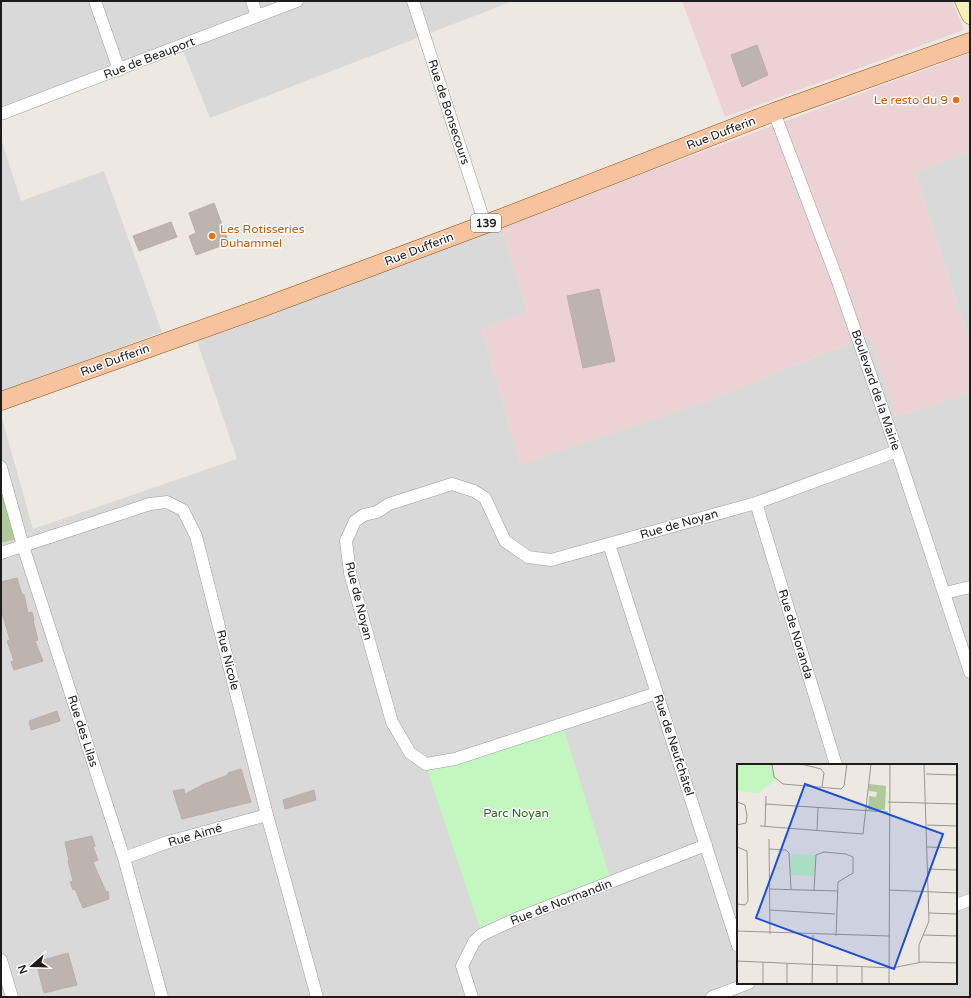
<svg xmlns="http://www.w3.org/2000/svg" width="971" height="998" viewBox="0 0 971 998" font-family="'Varela Round',sans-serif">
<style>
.residential{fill:#dad9d9;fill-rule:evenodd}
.commercial{fill:#edd2d5}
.forest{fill:#afca99}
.park{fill:#c4f6c0}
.building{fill:#bdb3af;stroke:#beada5}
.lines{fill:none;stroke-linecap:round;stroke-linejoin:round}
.street-casing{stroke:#9d9d9d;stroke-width:13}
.secondary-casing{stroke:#6c680a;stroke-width:17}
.primary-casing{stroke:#8d4d07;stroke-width:19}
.street{stroke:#fff;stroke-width:12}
.secondary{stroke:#f6f0b8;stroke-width:16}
.primary{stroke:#f7c39e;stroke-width:18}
.food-dot{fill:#e8710a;stroke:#fff;stroke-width:1.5}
.labels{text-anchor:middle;stroke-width:3;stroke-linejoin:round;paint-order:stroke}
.shield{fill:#fff;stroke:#606060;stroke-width:1}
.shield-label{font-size:11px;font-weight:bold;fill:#1c1c1c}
.street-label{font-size:12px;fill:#1c1c1c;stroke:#fff}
.food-label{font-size:12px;fill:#c56008;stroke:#fff;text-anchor:end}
.park-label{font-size:12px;fill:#177411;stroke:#fff}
.inset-road{fill:none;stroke:#999693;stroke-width:1}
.view{fill:#1d4ed8;fill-opacity:0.15;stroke:#1d4ed8;stroke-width:2}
.inset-edge{fill:none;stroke:#1c1c1c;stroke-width:2}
</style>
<rect width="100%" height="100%" fill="#ede8e2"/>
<path class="residential" d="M1,1h512l-303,117 -27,-67 -58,21 -124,48z
M1,139l20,62 83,-30 58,161 -161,60z
M970,152v192l-55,-172z
M501,226l27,86 -46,17 38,135 184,-62 166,-67 26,82 74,-24v604h-969v-454l15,-4 -15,-51v-73l32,114 204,-70 -40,-118zM738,765h218v218h-218z"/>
<path class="commercial" d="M682,1h270l12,29 -239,87z
M970,53v99l-55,20 55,172v49l-74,24 -26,-82 -166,67 -184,62 -38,-135 46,-17 -27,-86z"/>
<path class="forest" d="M1,488l15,51 -15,4z"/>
<path class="park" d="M562,723l50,161 -132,44 -54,-162z"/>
<path class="building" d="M757,45l11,30 -26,12 -11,-32z
M214,203l15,40 -33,12 -7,-19 7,-3 -7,-20z
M171,222l6,15 -38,14 -6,-15z
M599,289l16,72 -32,7 -16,-72z
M17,578l5,17 2,-1 4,19 4,-1 2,8h-1l5,20 -3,1 8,20 -29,9 -3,-8 3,-1 -7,-20 3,-1 -9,-31v-27z
M57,711l3,10 -29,9 -2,-9z
M241,769l10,33 -69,17 -9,-28 11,-2 1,5 19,-10 24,-9v-2z
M314,790l2,10 -31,9 -2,-9z
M92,836l3,10 -2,1 5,13 -5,2 13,30 2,-1 1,8 -26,9 -8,-19 -2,1 -3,-8 3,-1 -5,-20h1l-4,-19z
M68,953l9,32 -33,8 -8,-31z"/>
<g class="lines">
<defs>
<path id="street" d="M95,1l24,69
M252,1l5,15
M413,1l72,223
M774,112l62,164 61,175 73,221
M1,114l296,-113
M1,467l22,79 101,312 38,139
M756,503l80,262
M609,544l129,402
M1,553l149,-49 17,-2 16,8 13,26 71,279 50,182
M945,593l25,-6
M657,693l-202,66 -29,5 -16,-11 -18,-31 -42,-149 -4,-32 9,-20 9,-6 13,-3 12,-8 63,-20 22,7 11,7 20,43 23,16 23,3 205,-57 141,-52
M124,858l44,-16 99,-27
M956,905l14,-5
M1,960l11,37
M472,997l-10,-31 12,-24 7,-7 37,-17 188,-73
M712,997l37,-14"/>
<path id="secondary" d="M963,1l7,15"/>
<path id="primary" d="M1,401l263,-94 235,-88 275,-107 196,-70"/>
</defs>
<use href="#street" class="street-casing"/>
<use href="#secondary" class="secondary-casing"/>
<use href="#primary" class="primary-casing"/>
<use href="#street" class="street"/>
<use href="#secondary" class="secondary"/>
<use href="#primary" class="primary"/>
</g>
<g class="food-dot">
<circle cx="956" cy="100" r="4"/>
<circle cx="212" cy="236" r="4"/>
</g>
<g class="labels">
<rect class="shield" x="471" y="214" width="30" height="18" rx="3"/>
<g class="shield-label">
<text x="486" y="227">139</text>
</g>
<g class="street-label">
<text transform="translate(149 58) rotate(-21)" y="4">Rue de Beauport</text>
<text transform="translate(449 112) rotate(72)" y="4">Rue de Bonsecours</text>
<text transform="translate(721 133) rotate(-21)" y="4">Rue Dufferin</text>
<text transform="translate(419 249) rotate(-21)" y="4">Rue Dufferin</text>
<text transform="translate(115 360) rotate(-20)" y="4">Rue Dufferin</text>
<text transform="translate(876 390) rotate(71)" y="4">Boulevard de la Mairie</text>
<text transform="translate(679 524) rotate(-16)" y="4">Rue de Noyan</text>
<text transform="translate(359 601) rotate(76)" y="4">Rue de Noyan</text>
<text transform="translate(796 634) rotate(73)" y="4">Rue de Noranda</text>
<text transform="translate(228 660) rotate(76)" y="4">Rue Nicole</text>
<text transform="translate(83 731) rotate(72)" y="4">Rue des Lilas</text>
<text transform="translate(674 745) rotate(72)" y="4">Rue de Neufchâtel</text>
<text transform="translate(195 835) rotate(-16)" y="4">Rue Aimé</text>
<text transform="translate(561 902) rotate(-21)" y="4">Rue de Normandin</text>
</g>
<g class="food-label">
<text x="948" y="104">Le resto du 9</text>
<text x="220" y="233" text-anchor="start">Les Rotisseries<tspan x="220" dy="14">Duhammel</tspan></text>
</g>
<g class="park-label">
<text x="516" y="817">Parc Noyan</text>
</g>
</g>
<g transform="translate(737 764)">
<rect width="220" height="220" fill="#ede8e2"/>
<path d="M132,20l17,2 -1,24h-17l1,-14 7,1 1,-5 -8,-1z" fill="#afca99"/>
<path d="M0,0h35l4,16 -18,13 -21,-2zM54,90l25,1 -1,21 -25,-1z" fill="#c4f6c0"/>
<path class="inset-road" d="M35,0l2,13 9,7 58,5 3,-3 3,-22M64,0l20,5 3,4 -2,14M189,10l31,1M0,38l8,3 2,11 -1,7 -9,2M151,38l69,2M28,40l123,8M190,61l30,1M23,62l103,8 8,-70M28,62l1,-30M80,66l1,-22M32,75l1,95M0,83l10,4 1,50 -3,4 -8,-1M190,83l30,1M32,85l17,1 3,3 2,36M191,105l29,1M32,125l68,2M77,126l2,-35 8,-3 22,2 7,3v16l-15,9 -2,54M152,126l68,3M33,146l65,4M192,149l28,1M0,167l152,5M187,171l33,1M0,197l155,7 30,-6 35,1M26,198v22M182,199v-18l10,-24 -5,-157M100,202v18M125,203v17M50,220v-21M75,220l1,-49M152,220l1,-220M188,220h16"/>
<path class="view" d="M68,20l138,50 -49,135 -138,-51z"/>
<rect width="220" height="220" class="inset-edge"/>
</g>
<rect width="971" height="998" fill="none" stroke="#1c1c1c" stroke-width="4"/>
<g transform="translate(32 966) rotate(250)" stroke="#ffffff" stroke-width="3" paint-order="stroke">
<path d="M0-3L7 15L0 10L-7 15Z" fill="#1c1c1c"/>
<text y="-6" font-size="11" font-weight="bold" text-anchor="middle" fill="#1c1c1c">N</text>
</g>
</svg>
